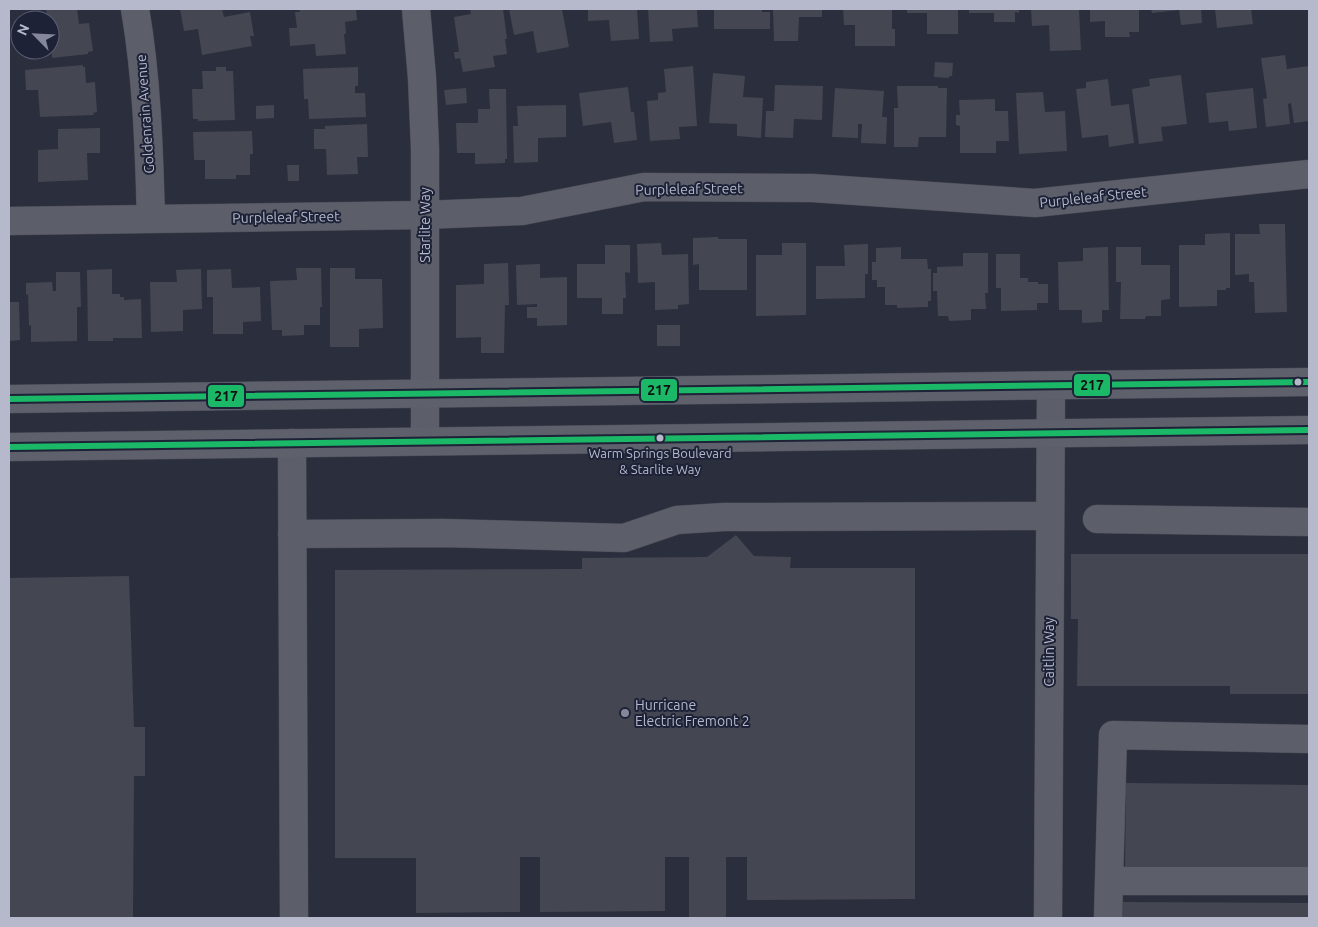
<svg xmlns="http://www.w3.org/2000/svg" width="1318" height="927" viewBox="0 0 1318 927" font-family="Ubuntu,sans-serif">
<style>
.building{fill:#444752}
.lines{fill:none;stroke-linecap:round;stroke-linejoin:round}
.minor-casing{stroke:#484a54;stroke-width:29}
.major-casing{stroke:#464955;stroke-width:29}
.minor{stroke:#5c5e69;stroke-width:28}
.major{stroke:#5e606b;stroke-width:28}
.bus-1-casing{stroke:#1e2237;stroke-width:10}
.bus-1{stroke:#1ab867;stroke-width:6}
.bus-dot{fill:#b6b9cc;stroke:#1e2237;stroke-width:2}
.poi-dot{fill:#85889a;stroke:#1e2237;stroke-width:2}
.labels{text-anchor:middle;stroke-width:4;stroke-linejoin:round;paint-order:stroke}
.bus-label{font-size:13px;fill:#b6b9cc;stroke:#1e2237}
.street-label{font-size:14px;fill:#b6b9cc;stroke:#1e2237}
.poi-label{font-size:14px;fill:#b6b9cc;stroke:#1e2237;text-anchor:start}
.line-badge{stroke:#1e2237;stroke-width:2}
.pale-badge-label{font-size:14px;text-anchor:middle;font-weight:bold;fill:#111}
</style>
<rect width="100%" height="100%" fill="#2b2e3c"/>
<path class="building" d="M46,9h31l2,15 10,-1 4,28 -5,1v2l-36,4 -2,-38h-2z
M180,9h42l2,8 26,-5 4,24h-4l2,10 -50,9 -4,-26 -14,2z
M299,9h57l1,11 -12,2 1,12h-2l2,20 -30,2 -1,-12 -25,2 -1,-18h8l-2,-16h5z
M470,9h33l4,30h-2l2,15 -14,2 2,11 -32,5 -3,-14 -5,1 -1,-7h5l-5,-35 17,-3z
M509,9h53l7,38 -32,6 -4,-22 -19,4z
M588,9h49l2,30 -28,2 -2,-21 -21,1z
M648,9h49l1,18 -26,2 1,12 -23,1z
M714,9h48v3h8v17h-56z
M773,9h49v8h-23l-1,24h-24z
M843,9h49v20h3v17h-40v-21h-11z
M907,9h51v25h-31v-21h-20z
M969,9h50v4l-4,-1v10h-21v-9h-25z
M1031,9h48l2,41 -31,1 -1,-26 -17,1z
M1090,9h49v23h-10l1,5h-25v-16l-15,1z
M1151,9h28v1l-27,3z
M1179,9h22l1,14 -21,2z
M1215,9h36l2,15 -36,4z
M1285,55l2,14 22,-3v55l-15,2 -3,-20 -3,1 2,20 -24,3 -3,-28 4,-1 -6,-40z
M935,62l18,1 -1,13h-3v2l-15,-1z
M83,65v2h2l1,16 9,-1 2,30 -4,1 1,2 -54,2 -2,-27h-12l-1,-20z
M693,66l4,60 -18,1 1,12 -30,2 -3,-40 11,-1v-7l8,-1 -2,-23z
M216,67h10v4h7l2,49 -37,1v-2h-5l-1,-30h11l-1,-18h14z
M358,67v19h-3v7h10l1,24 -57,2 -1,-20h-4l-1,-30z
M713,73l32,3 -2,21 20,1 -2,40 -24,-2v-12l-28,-1z
M1181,75l6,49 -26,3 2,14 -24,3 -7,-55 18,-3 -1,-7z
M1108,79l3,27 18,-2 5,39 -25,4 -1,-12 -26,3 -6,-49 10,-1v-6z
M775,85l48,1 -1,34 -28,-1 -1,19 -28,-1 1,-26h8z
M897,86h41v2h9l-1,49h-27l-1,10h-24v-39h4z
M628,87l3,25h3l3,28 -23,3 -3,-21 -28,4 -4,-33z
M466,88l1,15 -21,2 -2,-15z
M835,88l49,3 -2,26h5l-1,27 -25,-1 1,-19h-4v14l-26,-1z
M1253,88l4,40 -28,3 -1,-10 -19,2 -3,-30z
M489,89h17l1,70h-2v4l-30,1v-11h-18l-1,-30h22v-14h12z
M1043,92l2,20 20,-1 2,40 -48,3 -3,-61z
M995,99v12h13l1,30h-13v12h-36v-27l-4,-1v-10h4l-1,-15z
M274,105v13l-18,1v-13z
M566,105v32l-28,1v24l-24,1 -1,-37h5l-1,-20z
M367,124l1,33h-11l1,17 -31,1 -1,-26h-12v-20h11v-3z
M100,128v25h-13l1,27 -50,2v-32l20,-1v-20z
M252,131l1,23h-3v21h-14v4h-31v-19h-11l-1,-28z
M287,165h12v16h-11z
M1259,224h26l2,88 -32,1 -1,-31h-5v-8l-14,1v-41h25z
M1230,233v55h-4v2h-9v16l-38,1v-62h26v-11z
M718,237v2h29v51h-48v-26l-6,1v-27z
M661,243l1,12 26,-1 1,50 -11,1v4l-23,1v-28l-17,1 -1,-39z
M782,243h24v72l-50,1v-61h26z
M868,244v30h-3v24l-49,1v-33h29l-1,-21z
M605,245h25v28l-5,-1 1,26h-3v16h-21v-16h-25v-34h28z
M901,247v12h26l1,10h3v32h-3v6l-31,1v-3h-12v-18h-8v-7h-5v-18h4v-14z
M1108,247l1,63h-7v12l-20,1v-13h-23l-1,-48 25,-1v-13z
M1116,247h25v18h29v34l-9,1v16h-15l-1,3h-25l1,-37h-5z
M963,253h25v40h-3l1,16h-15v11l-22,1 -1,-5h-10l-1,-25h-4v-18h4v-6l26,-1z
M996,254h24v24h8v4h10v2h10v19h-11v7l-36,1v-23h-5z
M508,263l1,42h-4l-1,48h-23v-16l-25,1v-53l28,-1v-20z
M540,264v14l27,-1v48l-30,1v-8h-10v-11h10v-3l-20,1 -1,-40z
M296,268h25l1,39h-2v18h-16v10l-22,1v-6h-10l-2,-49 27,-1z
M330,268h25v11h27l1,49 -24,1v18h-29z
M112,269v25h8v3h4v3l17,-1 1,39h-29v3h-25l-1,-71z
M201,269l1,40 -19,1v21l-32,1 -1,-50h27l-1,-12z
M231,269l1,19 28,-1 1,34 -18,1v12h-30v-37h-6v-27z
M56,272h24l1,35h-4v34l-46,1v-17l-2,1 -1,-32 -2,1v-12l26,-1 1,9h3z
M9,302h10l1,38 -11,1z
M657,325h23v21h-23z
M736,535l18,21 37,1 -1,11h125v331l-168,1v-43h-21v61h-37v-61h-24v54l-125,1v-55h-20v55l-104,1v-55h-81v-288l247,-1v-11l125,-1z
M1071,554h238v140h-79v-8h-153l1,-67h-7z
M129,576l5,151h11v49h-11l-1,142h-124v-340z
M1126,783l183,2v85l-184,-2z
M1116,902l193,1v15h-193z"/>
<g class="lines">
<defs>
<path id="minor" d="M135,9c12,69 14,140 16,210
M416,9l6,69 3,70v293
M9,221l415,-6 98,-4 122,-24 168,1 223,15 274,-29
M292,443l2,475
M1097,519l212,3
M292,534l151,-1 181,5 53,-18 47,-3 326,-1
M1109,881h200
M1048,918l3,-531
M1108,918l5,-183 196,4"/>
<path id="major" d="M9,399c433,-7 867,-10 1300,-17
M9,447l1300,-17"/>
</defs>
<use href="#minor" class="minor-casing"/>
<use href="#major" class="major-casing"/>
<use href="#minor" class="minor"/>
<use href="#major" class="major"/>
<defs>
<path id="bus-1" d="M9,399l1300,-17
M9,447l1300,-17"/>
</defs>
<use href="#bus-1" class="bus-1-casing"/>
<use href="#bus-1" class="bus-1"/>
</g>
<g class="bus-dot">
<circle cx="1298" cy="382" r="4.5"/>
<circle cx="660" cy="438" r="4.5"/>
</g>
<circle class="poi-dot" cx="625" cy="713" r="5"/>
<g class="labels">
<g class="bus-label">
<text x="660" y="458">Warm Springs Boulevard<tspan x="660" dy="16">&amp; Starlite Way</tspan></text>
</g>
<g class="street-label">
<text transform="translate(145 114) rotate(-94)" y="5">Goldenrain Avenue</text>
<text transform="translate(689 189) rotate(-1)" y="5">Purpleleaf Street</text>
<text transform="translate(1093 197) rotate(-6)" y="5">Purpleleaf Street</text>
<text transform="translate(286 217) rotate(-1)" y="5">Purpleleaf Street</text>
<text transform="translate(425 225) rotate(-90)" y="5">Starlite Way</text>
<text transform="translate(1049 652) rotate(-90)" y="5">Caitlin Way</text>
</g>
<g class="poi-label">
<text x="635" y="710">Hurricane<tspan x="635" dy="16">Electric Fremont 2</tspan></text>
</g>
</g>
<g class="line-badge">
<rect x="1073" y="373" width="38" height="24" rx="5" fill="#1ab867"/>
<rect x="640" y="378" width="38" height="24" rx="5" fill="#1ab867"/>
<rect x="207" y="384" width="38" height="24" rx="5" fill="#1ab867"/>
</g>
<g class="pale-badge-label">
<text x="1092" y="390">217</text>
<text x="659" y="395">217</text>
<text x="226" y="401">217</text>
</g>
<rect width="1318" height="927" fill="none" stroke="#b6b9cc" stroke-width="20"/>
<g transform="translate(35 35) rotate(294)"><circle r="24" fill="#1e2237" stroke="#5b5e73"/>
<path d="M0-4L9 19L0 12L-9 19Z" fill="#85889a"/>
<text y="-8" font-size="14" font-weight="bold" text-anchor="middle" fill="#b6b9cc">N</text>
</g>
</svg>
